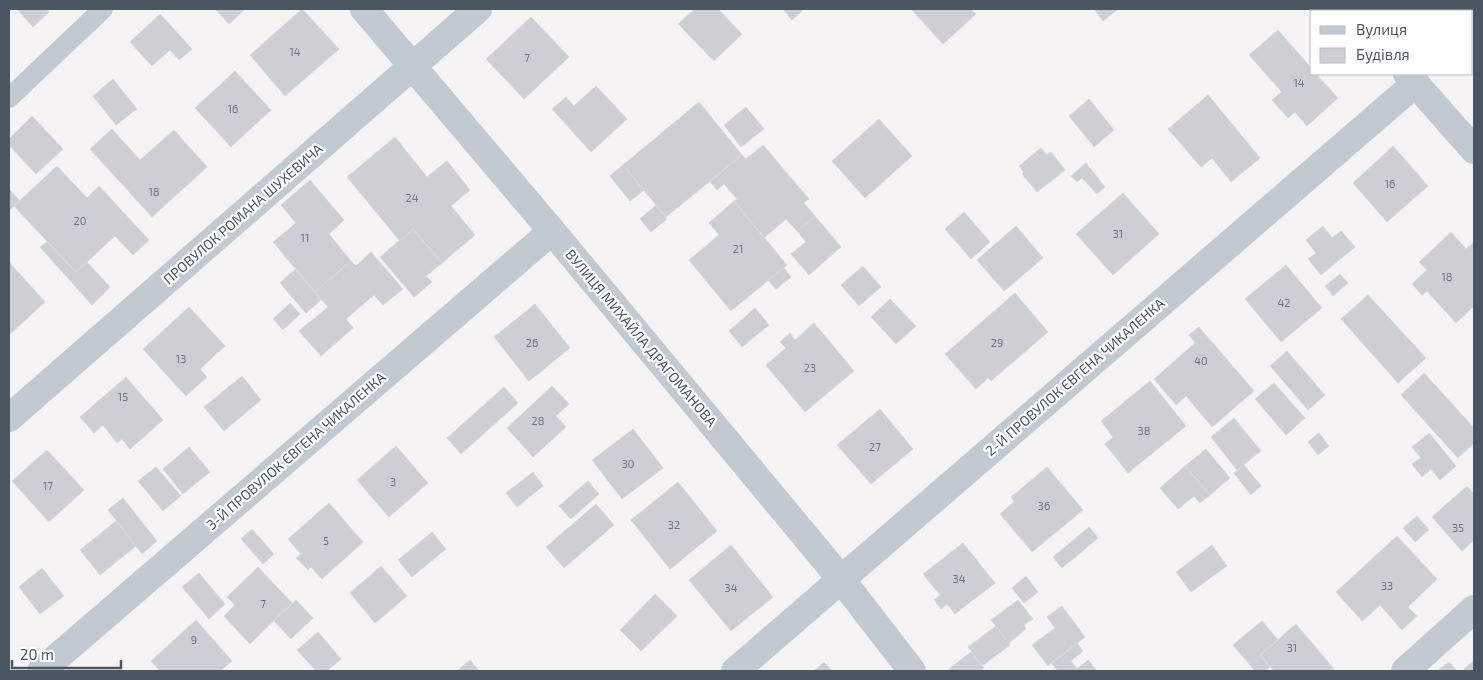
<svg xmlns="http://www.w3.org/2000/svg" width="1483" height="680" viewBox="0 0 1483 680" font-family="'Exo 2',sans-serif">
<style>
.building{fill:#cdcfd5;stroke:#d7d9de}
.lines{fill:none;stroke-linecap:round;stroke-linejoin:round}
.lane{stroke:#c1cad2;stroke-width:20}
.street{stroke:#c1cad2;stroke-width:28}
.labels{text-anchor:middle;stroke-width:4.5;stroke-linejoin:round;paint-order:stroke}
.number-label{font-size:11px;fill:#6b747e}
.street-label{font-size:14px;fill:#4a5661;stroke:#fff}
</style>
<rect width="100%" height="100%" fill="#f5f3f3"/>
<path class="building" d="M17,9h30l2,3 -16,15z
M215,9h30l-16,15z
M302,9l37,40 -54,47 -35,-41z
M695,9h23l24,25 -28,27 -36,-37z
M783,9h21l-12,11z
M911,9h59l6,5 -33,30z
M1094,9h24l-15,12z
M160,14l32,35 -13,11 -9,-10 -18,16 -22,-24z
M531,17l38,40 -45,42 -38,-40z
M1278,30l34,39v5h4l22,24 -31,28 -12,-14 -7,6 -16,-18 10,-8 -33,-37z
M235,71l36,39 -40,37 -36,-39z
M113,79l24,30 -21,16 -23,-29z
M596,86l31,33 -36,33 -39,-43 14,-12 8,9z
M1208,95l52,63 -29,24 -19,-24 -11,9 -33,-38z
M1089,99l25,31 -20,17 -25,-31z
M699,102l43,53 -76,62 -43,-52z
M746,107l18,22 -23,18 -17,-22z
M32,116l31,33 -27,25 -27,-29v-6z
M879,119l33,37 -47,42 -33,-37z
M112,129l28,31 34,-30 33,37 -55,50 -62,-68z
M395,137l32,40 20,-16 23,29 -19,16 24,29 -33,28 -29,-34 -13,12 -53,-64z
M763,145l46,54 -5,4 11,13 -18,15 -11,-12 -22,19 -30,-37 3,-2 -13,-15 -7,6 -7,-9 32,-26 4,4z
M1393,146l35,40 -41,36 -34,-39z
M1041,148l6,7 4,-3 14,18 -28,22 -15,-18 2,-2 -5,-6z
M1086,163l19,24 -8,7 -15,-16 -5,4 -6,-6z
M623,165l21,25 -14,11 -20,-25z
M57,166l30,32 12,-12 50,54 -16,15 -18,-19 -39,36 -62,-66z
M310,180l34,40 -15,14 22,27 -36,31 -42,-50 23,-19 -15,-18z
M9,189l11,12 -11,10z
M1123,193l36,41 -46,41 -37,-41z
M734,201l53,64 -56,46 -42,-51 30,-25 -10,-12z
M656,205l11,14 -16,13 -11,-13z
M964,212l26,30 -19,17 -26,-30z
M815,216l26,31 -32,28 -18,-21 15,-12 -9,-11z
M1016,226l27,32 -39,33 -27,-31z
M1323,226l9,12 9,-7 14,16 -34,28 -13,-16 8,-6 -10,-13z
M413,229l29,34 -16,13 6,6 -18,15 -34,-40z
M1451,232l15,17 8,-7v64l-18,17 -29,-32 -5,4 -10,-11 15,-14 -8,-8z
M47,242l29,30 11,-10 23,25 -18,18 -52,-58z
M371,252l32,37 -20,16 -9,-10 -28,24 7,9 -32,28 -22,-25 29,-24 -13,-15 36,-31 5,5z
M9,262l36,40 -36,33z
M1286,265l36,43 -41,34 -36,-43z
M863,266l18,21 -22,19 -18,-21z
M784,268l7,9 -15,12 -8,-9z
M295,269l26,31 -15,13 -26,-30z
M1340,274l8,9 -15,13 -8,-10z
M1015,293l33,39 -57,49 -3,-3 -12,11 -31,-35z
M1368,295l58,63 -28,25 -57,-64z
M890,299l26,27 -20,18 -25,-27z
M290,303l10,11 -17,16 -10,-11z
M535,304l35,44 -41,33 -35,-44z
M189,307l36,39 -25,23 7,8 -21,19 -43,-47z
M755,308l14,17 -27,22 -13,-16z
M814,323l40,48 -49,41 -39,-47 20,-17 -6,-6 10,-9 5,7z
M1199,327l55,64 -42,36 -26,-31 -10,9 -22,-26 41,-36 -6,-8z
M1287,351l38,44 -17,15 -38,-44z
M1424,373l50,55v15l-16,15 -57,-63z
M242,376l19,24 -37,31 -20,-24z
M126,377l37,43 -33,29 -8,-10 -5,4 -14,-18 -9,8 -14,-16z
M1150,381l36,45 -58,47 -23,-29 8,-7 -12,-16z
M1274,383l31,35 -19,17 -31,-36z
M552,386l17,18 -13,12 10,11 -33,30 -26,-29z
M504,387l14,16 -57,51 -14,-16z
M880,409l33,40 -42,35 -34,-39z
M1234,418l27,33 -24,19 -26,-33z
M633,429l30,39 -41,31 -30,-39z
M1319,433l10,13 -11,9 -10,-13z
M1429,433l27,33 -16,14 -9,-11 -9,8 -10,-13 9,-6 -9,-11z
M396,446l32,37 -39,34 -32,-37z
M189,447l21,25 -27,22 -20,-25z
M1206,449l24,29 -20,17 -25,-29z
M47,450l37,40 -35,32 -37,-41z
M1244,465l17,21 -10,9 -17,-22z
M1185,466l25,29 -10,8 -6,-7 -16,13 -18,-21z
M156,467l25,29 -18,15 -25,-30z
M1047,467l36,43 -51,42 -32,-38 14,-12 -3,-5z
M533,472l10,14 -26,21 -11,-14z
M588,481l11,13 -28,25 -12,-13z
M678,482l39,49 -47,38 -39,-49z
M1467,486l7,8v46l-12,11 -30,-34z
M123,498l34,43 -15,13 -34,-44z
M329,503l34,39 -41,37 -11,-12 -3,3 -12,-12 5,-4 -13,-15z
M596,504l18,21 -50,43 -18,-21z
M1417,516l12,14 -14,12 -12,-14z
M116,521l20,25 -36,29 -20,-25z
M1089,527l9,11 -36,30 -9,-11z
M252,529l22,25 -11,10 -22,-25z
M432,532l14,17 -34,28 -14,-17z
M1397,536l40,43 -29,28 9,9 -15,14 -22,-25 -18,16 -26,-29z
M963,543l32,40 -40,31 -8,-10 -6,5 -7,-9 6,-5 -17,-21z
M731,545l42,52 -42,34 -42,-51z
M1212,545l15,21 -36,26 -15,-20z
M381,566l26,30 -32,27 -25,-30z
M258,567l34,36 -42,41 -26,-28 11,-11 -8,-8z
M42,568l22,28 -24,18 -21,-27z
M199,573l26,31 -16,15 -27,-32z
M1026,576l12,16 -14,11 -12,-15z
M655,594l22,22 -36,35 -21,-21z
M296,600l17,18 -22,21 -17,-18z
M1018,600l15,19 -9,6 2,4 -17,14 -18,-23z
M1062,606l23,31 -37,29 -16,-21 23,-17 -8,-11z
M196,620l36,41 -12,10h-60l-9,-10z
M1262,621l16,19 -18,15 10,12 -5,4h-10l-22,-26z
M1296,624l38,45 -4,2h-56l-14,-16z
M996,626l14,19 -28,21 -14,-19z
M318,632l23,27 -14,12h-11l-19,-21z
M1077,643l6,8 -12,10 6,8 -4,2h-15l-7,-8z
M971,652l13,16 -4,3h-30l-1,-2z
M470,660l9,11h-22z
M1088,660l9,11h-24l4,-2z
M1474,660v11h-8l-2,-2z
M824,662l8,9h-18z
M1449,662l8,9h-20z"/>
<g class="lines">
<path class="lane" d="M9,98l94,-89"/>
<path class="street" d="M364,9l188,222 289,348 71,92
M1350,9l2,2
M1407,74l67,76
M9,418l469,-409
M41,671l511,-440
M735,671l681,-588
M1405,671l69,-62"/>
</g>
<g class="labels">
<g class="number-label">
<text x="295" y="56">14</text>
<text x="527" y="62">7</text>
<text x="1299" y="87">14</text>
<text x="233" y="113">16</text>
<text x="1390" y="188">16</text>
<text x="154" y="196">18</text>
<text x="412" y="202">24</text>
<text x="80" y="225">20</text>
<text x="1118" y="238">31</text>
<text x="305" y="242">11</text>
<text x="738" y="253">21</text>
<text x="1447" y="281">18</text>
<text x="1284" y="307">42</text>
<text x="532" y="347">26</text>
<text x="997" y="347">29</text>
<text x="181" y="363">13</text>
<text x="1201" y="365">40</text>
<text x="810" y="372">23</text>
<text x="123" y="401">15</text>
<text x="538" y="425">28</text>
<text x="1144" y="435">38</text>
<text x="875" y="451">27</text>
<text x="628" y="468">30</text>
<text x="393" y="486">3</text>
<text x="48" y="490">17</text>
<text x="1044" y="510">36</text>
<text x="674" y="529">32</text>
<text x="1458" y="532">35</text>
<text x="326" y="545">5</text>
<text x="959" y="583">34</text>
<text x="1387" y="590">33</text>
<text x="731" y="592">34</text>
<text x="263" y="608">7</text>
<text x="194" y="644">9</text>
<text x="1292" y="652">31</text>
</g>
<g class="street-label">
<text transform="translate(243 214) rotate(-41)" y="5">ПРОВУЛОК РОМАНА ШУХЕВИЧА</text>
<text transform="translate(641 338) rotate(50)" y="5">ВУЛИЦЯ МИХАЙЛА ДРАГОМАНОВА</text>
<text transform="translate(1075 377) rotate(-41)" y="5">2-Й ПРОВУЛОК ЄВГЕНА ЧИКАЛЕНКА</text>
<text transform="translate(296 451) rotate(-41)" y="5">3-Й ПРОВУЛОК ЄВГЕНА ЧИКАЛЕНКА</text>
</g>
</g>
<rect width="1483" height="680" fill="none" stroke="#4a5661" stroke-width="20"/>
<rect x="1310" y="10" width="162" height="65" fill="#ffffff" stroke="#b7bbc0"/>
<rect x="1320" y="26" width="25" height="8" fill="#c1cad2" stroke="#b7bbc0"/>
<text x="1356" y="35" font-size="15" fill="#4a5661">Вулиця</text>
<rect x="1320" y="48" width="25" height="15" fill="#cdcfd5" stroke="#b7bbc0"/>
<text x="1356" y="60" font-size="15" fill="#4a5661">Будівля</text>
<path d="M12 660v8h109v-8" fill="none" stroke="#4a5661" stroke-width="2.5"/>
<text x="20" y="660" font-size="15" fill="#4a5661" stroke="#ffffff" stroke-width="4" paint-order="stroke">20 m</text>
</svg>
